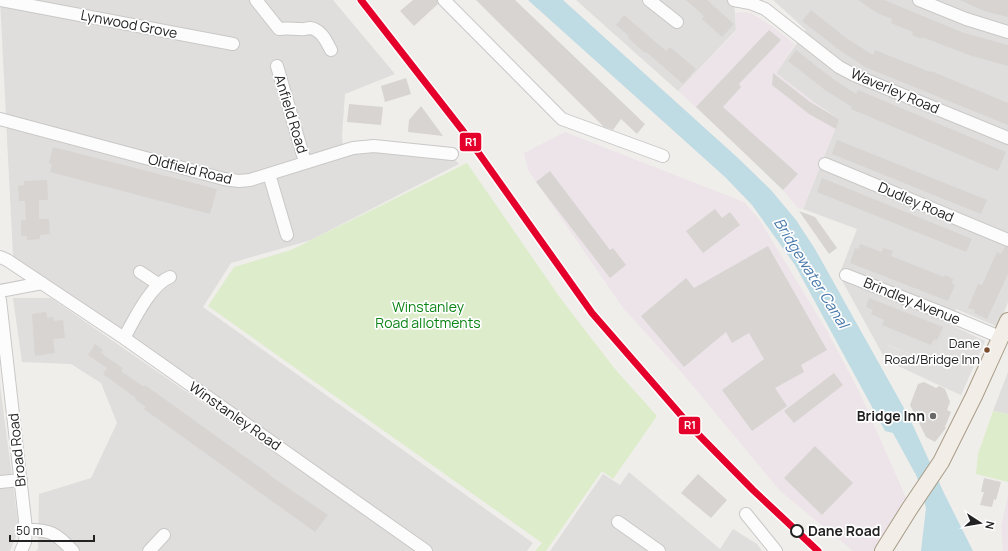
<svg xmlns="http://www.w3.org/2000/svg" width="1008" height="551" viewBox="0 0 1008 551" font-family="Manrope,sans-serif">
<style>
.residential{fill:#dfdedc}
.industrial{fill:#ede4e9}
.grass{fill:#ddeccb}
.parking{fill:#e0dfde}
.water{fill:#bfdbe3}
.building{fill:#d7d4d2}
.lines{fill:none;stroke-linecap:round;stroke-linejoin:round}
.minor-casing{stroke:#c9c8c7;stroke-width:14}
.major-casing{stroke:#a79c86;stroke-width:18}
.minor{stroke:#fdfcfc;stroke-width:12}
.major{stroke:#f3ede7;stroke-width:16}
.rail-1-casing{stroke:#fff;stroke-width:10}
.rail-1{stroke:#e4002b;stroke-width:7}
.bus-dot{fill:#7a4b2a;stroke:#fff;stroke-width:1.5}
.poi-dot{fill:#6a6968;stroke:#fff;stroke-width:1.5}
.stop-dot{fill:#fff;stroke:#222;stroke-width:2}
.labels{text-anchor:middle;stroke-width:3.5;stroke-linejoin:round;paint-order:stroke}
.bus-label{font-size:13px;fill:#222;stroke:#fff;text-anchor:end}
.street-label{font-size:14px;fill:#222;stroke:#fff}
.park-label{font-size:14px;fill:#0c8416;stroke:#fff}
.poi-label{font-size:14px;font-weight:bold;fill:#222;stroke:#fff;text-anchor:end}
.stop-label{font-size:14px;font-weight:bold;fill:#222;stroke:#fff;text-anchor:start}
.water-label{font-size:15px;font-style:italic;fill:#4a7aab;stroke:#fff}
.line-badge{stroke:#fff;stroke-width:1.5}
.badge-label{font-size:11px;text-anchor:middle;font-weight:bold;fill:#fff}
</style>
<rect width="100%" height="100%" fill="#f0eeeb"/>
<path class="residential" d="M0,0h333l62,74 -50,20 -3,41 1,12h100l16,17 -148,76 -80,23 -28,44 330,236 -6,8h-94l-420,-295z
M576,0h158l2,30 -58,61z
M773,0h235v302l-10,25 -42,-18 -24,54 -43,-18 -5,12 -45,-82 18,-46 -54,-20 36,-90 -24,-16 -39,-30 30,-43z
M13,298h38l296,205 67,48h-378l2,-2 1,-55 52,-16 26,-55 -16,-40 -30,-19 -49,-2z
M1008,372v42l-15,-3z
M0,385l19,145 -9,21h-10z
M629,472l91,77 13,-20 24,15 5,7h-212l53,-77 17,11z"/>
<path class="industrial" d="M744,12l7,1 21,13 23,18 -19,29 39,30 24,16 -36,90 -5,-1 -25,-30 -95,-87 58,-60 -1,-18z
M565,132l179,70 15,17 67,110 33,62 49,111 -31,49h-24l-73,-60 -98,-118 -59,-65 -95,-138 -4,-17z
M1008,495v56h-5l-2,-25z"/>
<path class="grass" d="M467,163l94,136 54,70 42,47 -44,63 -11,-8 -56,80h-11l7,-8 -334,-237 26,-39 57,-17z
M993,411l15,3v68l-32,-8 2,-20z"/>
<path class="parking" d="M949,324l36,17 -24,54 -16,-7 -49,-23 -2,-4 -6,3 -4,-7 4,-12 44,18z"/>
<path class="water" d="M528,0h35l175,158 33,32 25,30 19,29 94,168 35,76 29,58h-52l5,-43 -9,-31 -24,-44 -8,-2 -90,-166 -43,-60 -27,-28z"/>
<path class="building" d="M413,0h24l1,4 -24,22 -14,-15z
M476,0h39l130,124 -8,10 -16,-15 -8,11 -9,-3z
M686,0h21l27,24 -12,13 -20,-18 2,-3z
M858,0h26l80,33 44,12v21l-39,-11 -47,-18 -1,2 -9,-4 1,-3 -22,-9 1,-4 -15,-6z
M960,0h48v17l-24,-6z
M811,10l35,28 27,17 2,-5 55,22 1,-1 77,32v22l-143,-58 -27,-18 -36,-28z
M624,15l42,36 4,-4 26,22 -13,15 -32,-28 -5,-4 -1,1 -17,-15 1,-2 -13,-11z
M769,30l12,10 -42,44 2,3 -18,20 75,67 -15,16 -87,-83z
M796,50l37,29 23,15 2,-4 148,62 -8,19 -147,-62 1,-2 -27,-17 -37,-29z
M773,73l37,29 29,17 -3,10 -27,-15 -37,-29z
M406,78l5,16 -26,8 -4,-16z
M349,104l34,3 -2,18 -34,-3z
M421,106l22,30 -35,-4 1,-12z
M837,140l150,60 -6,14 -149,-60z
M53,147l164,42 -7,25 -160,-42 2,-8 -3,-1z
M550,171l60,79 3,-2 13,17 -16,13 -74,-96z
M822,178l150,61 -6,13 -149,-60z
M47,180l1,20h-9v19h10l1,15 -10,1v4l-13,1v-4h-6v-16h5l-1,-19h-6l-1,-15 6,-1v-4z
M715,209l7,9 8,-6 10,13 -37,28 -17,-22z
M799,211l16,6 22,31 -8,6z
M860,244l22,8 1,-4 10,3 -2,5 53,21 1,-2 8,4 -1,4 3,2 -7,16 -98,-38 5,-15 3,1z
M768,246l59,104 -26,15 3,7 -29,16 12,18 -35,25 -30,-41 42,-31 -15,-26 -17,10 -6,-11 -42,35 -43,-51 45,-38 8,10z
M1005,247h3v27l-21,45 -13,-6 1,-3 -7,-2 10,-24 4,1 15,-33 4,2z
M869,298l74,29 -6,13 -3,-1 -3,6 -49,-20 2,-5 -13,-6 2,-4 -7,-3z
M46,312l1,6 6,-1 1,4 9,-1 2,18 -12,1 2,14 -20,3 -3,-42z
M95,344l8,6 -2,2 4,4 18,12 -2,3 23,16 1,-2 124,89v1l59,40 -13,17 -160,-115 -11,-8 2,-2 -11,-8 1,-1 -33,-24 4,-6 -19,-13z
M834,373l9,12 -49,38 -10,-12z
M924,382l12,6 3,-2 6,3 5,13 -3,8 4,2 -6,15 1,1 -11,14 -9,-5 -16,-32 8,-21z
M815,446l38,37 -31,32 -38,-37z
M698,474l29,26 -16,18 -30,-25z
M984,478l17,4 -5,18 -2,-1 -2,8 -12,-2 4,-13h-3z"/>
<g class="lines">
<defs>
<path id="minor" d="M1,0l232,44
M256,0l23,29c7,-1 14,0 22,0 3,1 6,-1 9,-1 12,2 16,13 21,22
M444,0l118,119 101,37
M649,0l28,22
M734,0l16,3 15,6 74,58 15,8 154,63
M919,0l47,19 42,13
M277,66l28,96
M0,119l224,60 15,2 11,-1 103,-32 21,-2 78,8
M825,164l183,76
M269,174l18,61
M0,257l7,3 117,78 302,213
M140,272l18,12
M846,275l99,39 55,23
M0,291l42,-8
M0,300l26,229 -1,13 -4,9
M124,338c10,-18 27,-54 46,-61
M0,482l21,-2
M746,514l30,37
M618,522l41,29
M26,529c27,2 28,3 47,22
M149,551l15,-16"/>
<path id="major" d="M883,551l27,-43 31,-46 33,-66 34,-75"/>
</defs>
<use href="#minor" class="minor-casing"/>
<use href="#major" class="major-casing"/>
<use href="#minor" class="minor"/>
<use href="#major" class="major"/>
<defs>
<path id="rail-1" d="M361,0l102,131 129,182 101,116 60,61 65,61"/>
</defs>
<use href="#rail-1" class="rail-1-casing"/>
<use href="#rail-1" class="rail-1"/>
</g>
<circle class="bus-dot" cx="987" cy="350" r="3.5"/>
<circle class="poi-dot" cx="933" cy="416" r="4"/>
<circle class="stop-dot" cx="797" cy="531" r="6"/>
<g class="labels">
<g class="bus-label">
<text x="980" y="348">Dane<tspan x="980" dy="16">Road/Bridge Inn</tspan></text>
</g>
<g class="street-label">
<text transform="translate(129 24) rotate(11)" y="5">Lynwood Grove</text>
<text transform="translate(895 91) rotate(23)" y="5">Waverley Road</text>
<text transform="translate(291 114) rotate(73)" y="5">Anfield Road</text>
<text transform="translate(190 169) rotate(14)" y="5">Oldfield Road</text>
<text transform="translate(916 202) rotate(23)" y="5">Dudley Road</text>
<text transform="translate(912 301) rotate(22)" y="5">Brindley Avenue</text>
<text transform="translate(235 416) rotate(35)" y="5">Winstanley Road</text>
<text transform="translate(17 450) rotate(-96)" y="5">Broad Road</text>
</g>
<g class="park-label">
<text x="428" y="312">Winstanley<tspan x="428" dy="16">Road allotments</tspan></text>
</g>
<g class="poi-label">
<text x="925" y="421">Bridge Inn</text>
</g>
<g class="stop-label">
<text x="808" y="536">Dane Road</text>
</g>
<g class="water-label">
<text transform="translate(811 273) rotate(58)" y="5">Bridgewater Canal</text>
</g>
</g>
<g class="line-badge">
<rect x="459" y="132" width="23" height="20" rx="4" fill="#e4002b"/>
<rect x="678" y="416" width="23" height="19" rx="4" fill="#e4002b"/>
</g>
<g class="badge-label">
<text x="471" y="146">R1</text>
<text x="690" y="429">R1</text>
</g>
<g transform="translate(980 523) rotate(102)" stroke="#ffffff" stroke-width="3" paint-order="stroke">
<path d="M0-3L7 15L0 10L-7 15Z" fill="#222222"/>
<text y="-6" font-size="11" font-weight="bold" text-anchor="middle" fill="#222222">N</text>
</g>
<path d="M10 535v6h84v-6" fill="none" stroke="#222222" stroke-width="2"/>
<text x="16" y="535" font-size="12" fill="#222222" stroke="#ffffff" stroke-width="3" paint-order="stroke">50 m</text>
</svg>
